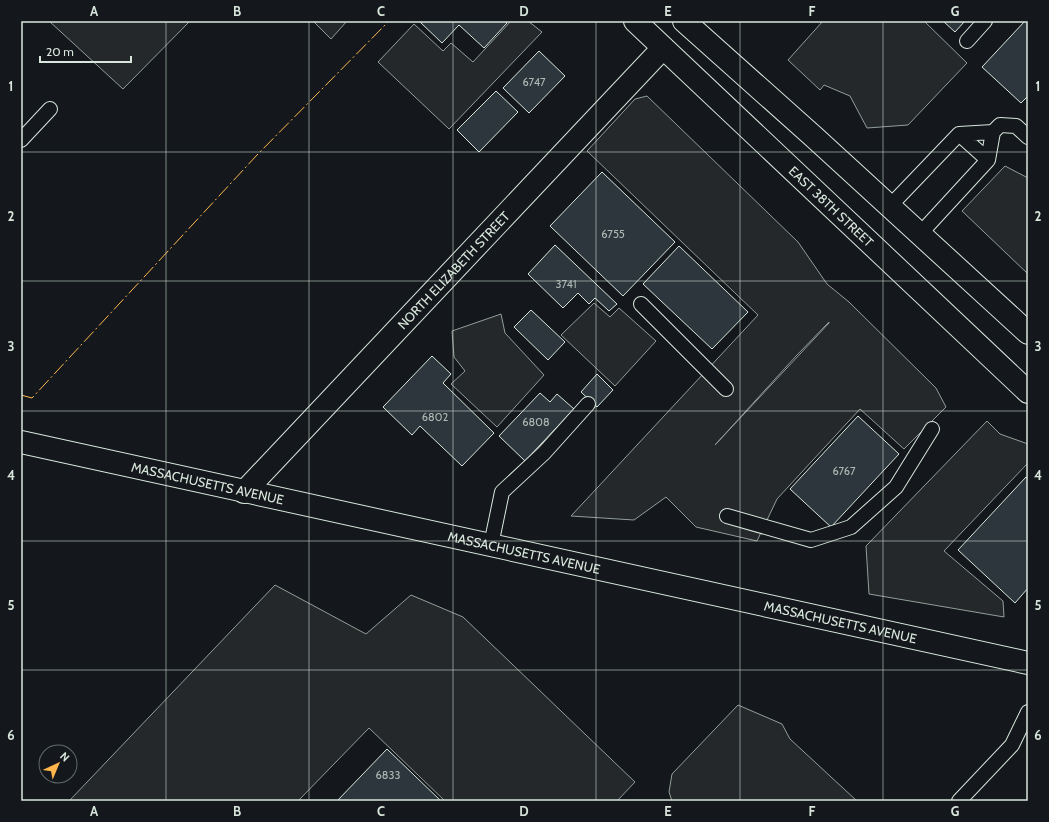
<svg xmlns="http://www.w3.org/2000/svg" width="1049" height="822" viewBox="0 0 1049 822" font-family="Cabin,sans-serif">
<style>
.parking{fill:#24282b;stroke:#939e99;fill-rule:evenodd}
.building{fill:#2c363c;stroke:#d8e6dc}
.lines{fill:none;stroke-linecap:round;stroke-linejoin:round}
.lane-casing{stroke:#d8e6dc;stroke-width:16}
.street-casing{stroke:#d8e6dc;stroke-width:24}
.secondary-casing{stroke:#d8e6dc;stroke-width:24}
.primary-casing{stroke:#d8e6dc;stroke-width:24}
.lane{stroke:#14181c;stroke-width:14}
.street{stroke:#14181c;stroke-width:22}
.secondary{stroke:#14181c;stroke-width:22}
.primary{stroke:#14181c;stroke-width:22}
.power{stroke:#ffb74d;stroke-width:1;stroke-dasharray:14 3 2 3;stroke-linecap:butt}
.grid{fill:none;stroke:#d8e6dc;stroke-width:1;stroke-opacity:0.55}
.labels{text-anchor:middle;stroke-width:3;stroke-linejoin:round;paint-order:stroke}
.number-label{font-size:11px;fill:#adbab4}
.street-label{font-size:13px;fill:#d8e6dc;stroke:#14181c}
.neatline{fill:none;stroke:#d8e6dc;stroke-width:1.5}
.grid-label{font-size:13px;text-anchor:middle;font-weight:bold;fill:#d8e6dc}
</style>
<rect width="100%" height="100%" fill="#14181c"/>
<path class="parking" d="M49,21h141l-67,68z
M313,21h34l-16,18z
M511,21h17l14,11 -93,97 -71,-67 36,-38 29,27 8,-8 22,19z
M823,21h101l43,42 -59,62 -41,3 -17,-32 -26,-11 -4,5 -32,-30z
M647,96l151,146 29,42 22,18 87,86 10,19 -42,42 -44,-40 -83,90 -20,42 -61,-14 -30,-30 -32,23 -63,-4 187,-201 -171,-164 48,-52zM829,322v1l-114,122 81,-89z
M1005,166l23,12v96l-66,-63z
M594,303l16,14 9,-9 37,33 -41,45 -54,-51z
M501,314l4,19 39,42 -47,52 -46,-43 14,-13 -11,-14 -2,-26z
M987,421l13,13 28,10v19l-84,88 59,50 1,16 -135,-23 -3,-48z
M275,585l91,49 45,-39 52,22 172,165 -18,19h-172l-76,-73 -71,73h-229z
M738,705l44,19 8,15 67,62h-185l-3,-9 3,-18z"/>
<path class="building" d="M419,21h86l2,2 -23,25 -25,-23 -17,18z
M943,21h22l-10,11z
M1025,21h3v75l-7,7 -39,-36z
M539,51l26,25 -36,37 -26,-25z
M496,91l22,21 -39,40 -22,-22z
M602,172l73,70 -52,54 -73,-70z
M555,245l62,59 -8,7 -14,-13 -6,6 -11,-11 -15,15 -35,-34z
M679,246l69,66 -36,37 -69,-65z
M531,310l34,32 -17,18 -34,-33z
M432,356l19,18 -8,9 51,50 -32,33 -42,-40 -8,9 -29,-28z
M597,374l16,16 -16,17 -16,-15z
M540,393l10,9 7,-8 17,15 -49,52 -26,-25z
M858,416l41,38 -68,73 -41,-38z
M1026,477l2,2v109l-13,15 -57,-53z
M387,749l54,52h-104z"/>
<g class="lines">
<defs>
<path id="lane" d="M967,41l18,-20
M993,132l7,-7 16,1 12,11
M959,134l34,-2 -5,28
M21,140l29,-31
M889,207l70,-73 29,26 -69,75
M641,304l85,85
M727,516l84,24 40,-13 45,-40 36,-58
M491,545l11,-53 42,-39 44,-49
M959,801l53,-56 16,-33"/>
<g id="street">
<path id="s1" d="M244,492l419,-444"/>
</g>
<g id="secondary">
<path id="s2" d="M21,442l1007,221"/>
</g>
<g id="primary">
<path id="s3" d="M635,21l393,371"/>
<path d="M684,21l130,116 214,196"/>
</g>
</defs>
<use href="#lane" class="lane-casing"/>
<use href="#street" class="street-casing"/>
<use href="#secondary" class="secondary-casing"/>
<use href="#primary" class="primary-casing"/>
<use href="#lane" class="lane"/>
<use href="#street" class="street"/>
<use href="#secondary" class="secondary"/>
<use href="#primary" class="primary"/>
<path class="power" d="M21,395l11,3 225,-243 132,-134"/>
</g>
<path class="grid" d="M166,21v780M309,21v780M453,21v780M596,21v780M740,21v780M883,21v780M21,152h1007M21,281h1007M21,411h1007M21,541h1007M21,670h1007"/>
<g class="labels">
<g class="number-label">
<text x="534" y="86">6747</text>
<text x="613" y="238">6755</text>
<text x="566" y="288">3741</text>
<text x="435" y="421">6802</text>
<text x="536" y="426">6808</text>
<text x="844" y="475">6767</text>
<text x="388" y="779">6833</text>
</g>
<g class="street-label">
<text dy="5" stroke="none"><textPath href="#s3" startOffset="270">EAST 38TH STREET</textPath></text>
<text dy="5" stroke="none"><textPath href="#s1" startOffset="305">NORTH ELIZABETH STREET</textPath></text>
<text dy="5" stroke="none"><textPath href="#s2" startOffset="191">MASSACHUSETTS AVENUE</textPath></text>
<text dy="5" stroke="none"><textPath href="#s2" startOffset="515">MASSACHUSETTS AVENUE</textPath></text>
<text dy="5" stroke="none"><textPath href="#s2" startOffset="839">MASSACHUSETTS AVENUE</textPath></text>
</g>
</g>
<rect width="1049" height="822" fill="none" stroke="#14181c" stroke-width="44"/>
<g transform="translate(58 764) rotate(44)"><circle r="19" fill="#14181c" stroke="#626a69"/>
<path d="M0-3L7 15L0 10L-7 15Z" fill="#ffb74d"/>
<text y="-6" font-size="11" font-weight="bold" text-anchor="middle" fill="#d8e6dc">N</text>
</g>
<path d="M40 56v6h91v-6" fill="none" stroke="#d8e6dc" stroke-width="2"/>
<text x="46" y="56" font-size="12" fill="#d8e6dc" stroke="#14181c" stroke-width="3" paint-order="stroke">20 m</text>
<rect x="22" y="22" width="1005" height="778" class="neatline"/>
<g class="grid-label">
<text x="94" y="16">A</text>
<text x="237" y="16">B</text>
<text x="381" y="16">C</text>
<text x="524" y="16">D</text>
<text x="668" y="16">E</text>
<text x="812" y="16">F</text>
<text x="955" y="16">G</text>
<text x="11" y="91">1</text>
<text x="1038" y="91">1</text>
<text x="11" y="221">2</text>
<text x="1038" y="221">2</text>
<text x="11" y="351">3</text>
<text x="1038" y="351">3</text>
<text x="11" y="480">4</text>
<text x="1038" y="480">4</text>
<text x="11" y="610">5</text>
<text x="1038" y="610">5</text>
<text x="11" y="740">6</text>
<text x="1038" y="740">6</text>
<text x="94" y="816">A</text>
<text x="237" y="816">B</text>
<text x="381" y="816">C</text>
<text x="524" y="816">D</text>
<text x="668" y="816">E</text>
<text x="812" y="816">F</text>
<text x="955" y="816">G</text>
</g>
</svg>
